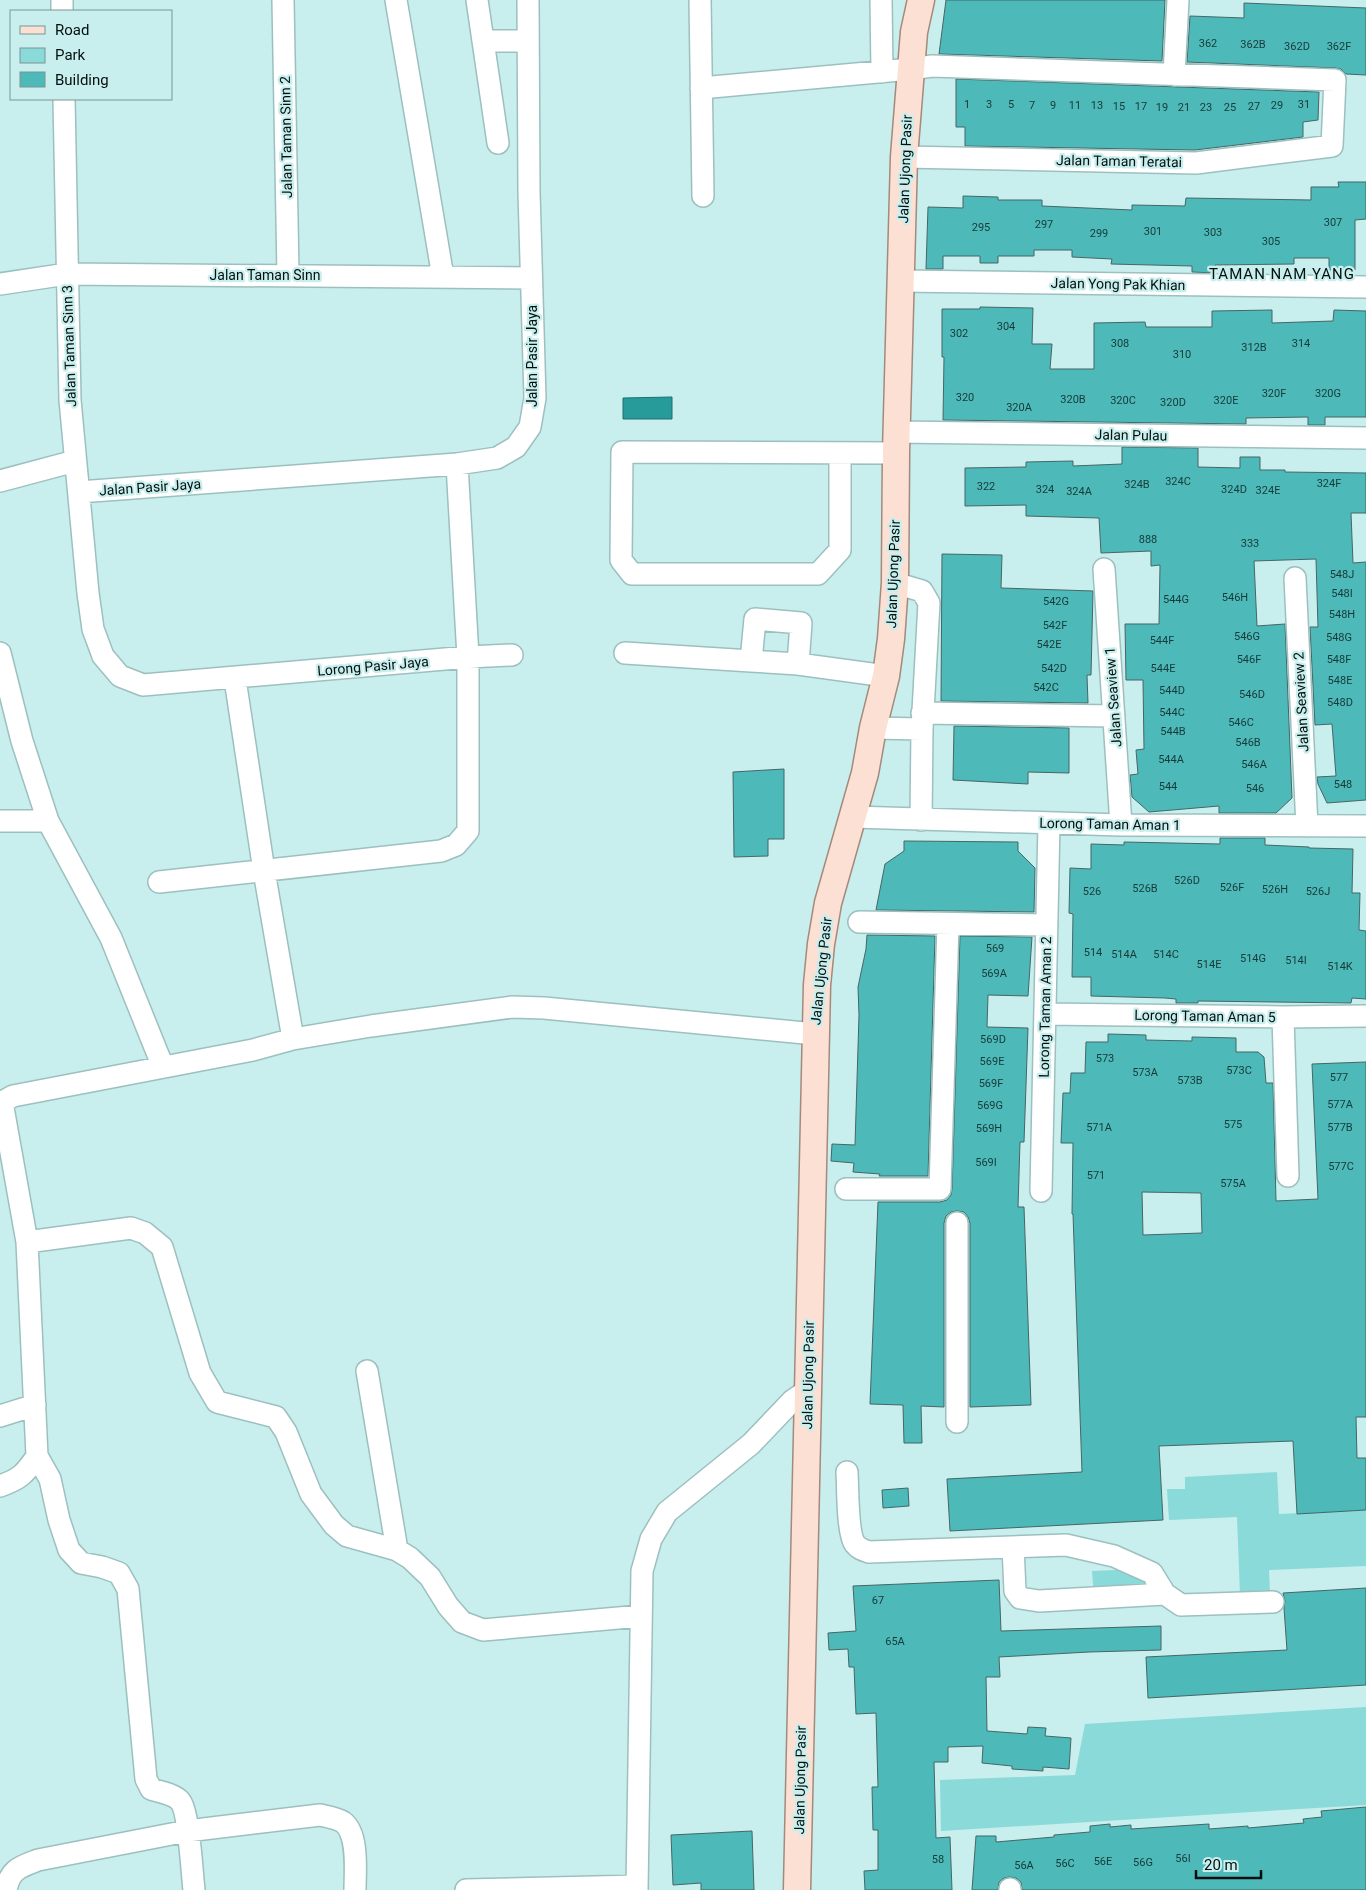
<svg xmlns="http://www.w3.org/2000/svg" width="1366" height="1890" viewBox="0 0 1366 1890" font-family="Roboto,sans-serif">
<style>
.green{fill:#89dad9}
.water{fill:#269b9a;stroke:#1c7170}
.building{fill:#4db9b8;stroke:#456766;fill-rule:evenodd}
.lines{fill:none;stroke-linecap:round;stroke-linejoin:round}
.minor-casing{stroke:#9cc0bf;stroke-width:24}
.major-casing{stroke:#a48a7c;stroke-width:29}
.minor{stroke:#fff;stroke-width:21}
.major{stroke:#fce0d3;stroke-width:26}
.labels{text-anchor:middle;stroke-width:4.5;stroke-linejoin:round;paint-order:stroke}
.number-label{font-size:11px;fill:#163a39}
.street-label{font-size:14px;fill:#04100f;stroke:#c8eeed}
.neighbourhood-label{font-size:15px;letter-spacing:1px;fill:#04100f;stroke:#c8eeed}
</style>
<rect width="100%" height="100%" fill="#c8eeed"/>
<path class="green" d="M1277,1472l2,42 87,-4v56l-97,4 1,23 -30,1 -3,-77 -68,3 -2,-31h18v-12z
M1117,1570l28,6 4,11 -55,11 -2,-27z
M1366,1707v98l-425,26 -1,-51 135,-5 10,-51z"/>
<path class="water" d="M672,397v22h-49v-21z"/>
<path class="building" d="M946,0h219l-3,61 -223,-7z
M1244,3l122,5v67l-20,-1 -5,-5 -6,-1 -148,-6 3,-46 54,2z
M956,79l363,13 -1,28 -15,2v15l-108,13 -230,-4v-19h-9z
M1338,182h28v37l-11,1v50h-26v-12h-35v6l-79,1v8l-23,-1v-6l-81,-2 1,-5 -40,-2v-7h-38v6h-36v7h-18v-7h-37v13h-17l2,-62 35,1v-12l35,1v3h44v6l90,4v-5l53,1 1,-8 125,2v-13h28z
M980,307l53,1 -1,36h20l-2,25h44v-46l51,-1 1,5h66v-16l60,-1v13l61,-2 1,-11 32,1v106h-41v8h-17v-8l-62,1v6l-303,-4 1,-63h-2v-48h38z
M1122,447l76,1v19l42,1v-11h20v13h25v2l81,1v40h-15l2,50 13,-1v238l-39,3 -9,-19 -1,-7 19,-1 -4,-52 -17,1 -5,-98h8l-2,-68 -62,2 3,65 28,-2 7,174 -16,15h-57v-7l-70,6 -17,-15 -2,-22 8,-1 -2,-24 8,-1 -1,-69h-17l-1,-56h34l1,-59 -9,1v-15l-50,2 -2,-35 -73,-2v-11l-61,1v-38l61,-1v-5l47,-1v5l49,-2z
M942,554l60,1 -1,33 92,3 -2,84h-4l1,28 -147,-2z
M954,726l115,2v45l-41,-1v12l-75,-4z
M784,769v70h-16v17l-34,1 -1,-85z
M1220,838h45v7l44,2v1l44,1 -1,44h8l-1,37 7,1v68l-14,-1 -1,5 -153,-2v2h-22v-4l-11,-1 -74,-2v-19h-19l1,-63 -4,-1 1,-45 21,1v-25l33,1v-3l96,2z
M904,841l114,1v9l17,17 -1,44 -158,-2 9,-46 19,-13z
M867,935l68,1 -7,240h-49l1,-2 -27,-2 1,-9 -23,-2 1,-17 23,1 4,-130 -1,-28 8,-38z
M960,936l72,1 -4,59 -40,-1 -1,32 41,1 -4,114h-4l-2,65h6l7,198 -61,2v-184l-2,-6 -4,-5 -7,-1 -6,1 -5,4 -2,7v184l-23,-1 1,37h-18l-1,-38 -33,-1 8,-202h62l7,-2 4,-5 1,-6z
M1108,1034l38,1v5l46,1v-4l44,1v14h22l6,5 2,26h7l3,118 42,-2 -6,-135 54,-2v355h-10l1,41h9v52l-69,4 -4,-73 -134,5 4,74 -213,11 -3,-52 135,-7 -9,-258h-1l1,-71h-12l2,-50h7l1,-20h14l1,-31h22zM1142,1192l59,1 1,40 -59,2z
M908,1488l1,18 -26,2 -1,-18z
M999,1580l2,51 160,-5v24l-72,2 -90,5 1,20h-14l1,54 40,3 1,-7 18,1 -1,8 26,2 -2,31 -26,-2v4l-31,-2v-3l-30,-3 1,-17 -35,1v15h-14l2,76 14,-1 2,53h-87l-1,-19 14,-1v-40h-5l-1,-43h6l-2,-74 -20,1 -2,-47h-5l-1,-18 -19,1 -1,-17 28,-2 -3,-45z
M1366,1588v97l-218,13 -2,-41 141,-7 -3,-42 1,-7 -2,-8z
M1366,1807v83h-344l-1,-8 -5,-4 -6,-1 -6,1 -5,4 -1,8h-26l4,-54h20v6l58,-5v-2l36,-3v-6l20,-2v3l21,-2v4l78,-5v5l39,-3v2l56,-5 -1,-4 19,-2 -1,-6z
M752,1831l2,59h-53v-7l-28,2 -2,-50z"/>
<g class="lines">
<defs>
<path id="minor" d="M62,0v11
M283,0l5,275
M396,0l47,277
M477,0l21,143
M700,0l3,196
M881,0l1,72
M483,41h45
M1174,75l4,-75
M701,88l210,-19 21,-3 403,14 -3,66 -136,17 -292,-6
M64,99l6,301 18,193 5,36 10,27 17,20 23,9 325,-28 44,-2
M900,281l466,6
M0,284l67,-10 464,4
M896,432l470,6
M840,453v97l-22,24h-186l-11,-14 1,-108 274,1
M0,481l75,-20
M79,492l378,-28 40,-6 19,-11 14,-20 5,-29 -6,-206 -1,-192
M1104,569l17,256
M1295,578l12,248
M895,583l27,8 7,12 -7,126
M0,653l22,88 26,80 63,117 52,129
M625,653l126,8
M798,664l3,-41 -46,-4 -4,42 47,3 88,12
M235,679l29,192 29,168
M922,713l192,3
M873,728l49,1 -1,91
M853,817l268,8 245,1
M0,821h48
M159,882l282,-31 15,-6 12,-14v-174l-11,-193
M859,922l188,3
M1045,1014l238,3 83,-1
M1283,1017l5,159
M846,1189h94l8,-265
M1041,1191l8,-368
M957,1223v199
M27,1242l104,-14 14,5 17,14 38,126 17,29 59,15 10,15 25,62 23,31 13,11 50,14 13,8 20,19 18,29 14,16 21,8 158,-14
M367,1371l30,179
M0,1416l35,-11
M847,1472c1,15 0,61 8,72 4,5 8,6 14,8l197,-7 48,11 38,17 13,21 16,11 92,-3
M0,1486c20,-7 25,-12 37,-30
M1013,1547l2,44 5,7 19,3 126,-7
M1010,1889v1
M6,1890c4,-21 14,-23 32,-30l149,-29 133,-16c8,2 16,3 23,7 16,12 12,50 12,68
M194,1890c-2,-16 -5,-79 -14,-89 -6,-7 -20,-9 -29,-12l-5,-10 -18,-190 -9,-16 -17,-6 -21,-4 -12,-13 -10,-30 -9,-41 -13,-23 -10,-214 -25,-140 11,-6 240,-46 40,-11 78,-13 141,-19 32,1 271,26
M466,1890l171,-4
M637,1890l5,-319 9,-32 16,-27 84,-68 41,-43 16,-11"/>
<path id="major" d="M797,1890l20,-905 4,-41 7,-41 37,-130 8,-45 13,-52 5,-37 4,-56 1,-130 8,-296 10,-125 7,-32"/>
</defs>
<use href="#minor" class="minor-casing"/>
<use href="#major" class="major-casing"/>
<use href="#minor" class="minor"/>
<use href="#major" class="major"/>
</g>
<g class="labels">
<g class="number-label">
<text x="1208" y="47">362</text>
<text x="1253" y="48">362B</text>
<text x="1297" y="50">362D</text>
<text x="1339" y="50">362F</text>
<text x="967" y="108">1</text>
<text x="989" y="108">3</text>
<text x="1011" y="108">5</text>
<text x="1304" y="108">31</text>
<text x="1032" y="109">7</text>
<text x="1053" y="109">9</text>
<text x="1075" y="109">11</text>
<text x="1097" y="109">13</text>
<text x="1277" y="109">29</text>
<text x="1119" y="110">15</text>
<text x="1141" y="110">17</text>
<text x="1254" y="110">27</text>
<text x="1162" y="111">19</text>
<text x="1184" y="111">21</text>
<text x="1206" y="111">23</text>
<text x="1230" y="111">25</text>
<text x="1333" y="226">307</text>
<text x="1044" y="228">297</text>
<text x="981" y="231">295</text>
<text x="1153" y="235">301</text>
<text x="1213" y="236">303</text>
<text x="1099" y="237">299</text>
<text x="1271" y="245">305</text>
<text x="1006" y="330">304</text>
<text x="959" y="337">302</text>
<text x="1120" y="347">308</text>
<text x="1301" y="347">314</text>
<text x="1254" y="351">312B</text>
<text x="1182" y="358">310</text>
<text x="1274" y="397">320F</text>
<text x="1328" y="397">320G</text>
<text x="965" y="401">320</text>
<text x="1073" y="403">320B</text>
<text x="1123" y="404">320C</text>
<text x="1226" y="404">320E</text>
<text x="1173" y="406">320D</text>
<text x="1019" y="411">320A</text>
<text x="1178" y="485">324C</text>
<text x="1329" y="487">324F</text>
<text x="1137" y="488">324B</text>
<text x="986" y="490">322</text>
<text x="1045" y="493">324</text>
<text x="1234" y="493">324D</text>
<text x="1268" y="494">324E</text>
<text x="1079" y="495">324A</text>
<text x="1148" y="543">888</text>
<text x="1250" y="547">333</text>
<text x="1342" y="578">548J</text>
<text x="1342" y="597">548I</text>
<text x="1235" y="601">546H</text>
<text x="1176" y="603">544G</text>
<text x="1056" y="605">542G</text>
<text x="1342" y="618">548H</text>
<text x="1055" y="629">542F</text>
<text x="1247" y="640">546G</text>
<text x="1339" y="641">548G</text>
<text x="1162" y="644">544F</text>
<text x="1049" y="648">542E</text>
<text x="1249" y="663">546F</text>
<text x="1339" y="663">548F</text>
<text x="1054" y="672">542D</text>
<text x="1163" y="672">544E</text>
<text x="1340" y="684">548E</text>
<text x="1046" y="691">542C</text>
<text x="1172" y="694">544D</text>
<text x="1252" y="698">546D</text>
<text x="1340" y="706">548D</text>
<text x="1172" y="716">544C</text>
<text x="1241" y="726">546C</text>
<text x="1173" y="735">544B</text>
<text x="1248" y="746">546B</text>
<text x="1171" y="763">544A</text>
<text x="1254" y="768">546A</text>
<text x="1343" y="788">548</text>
<text x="1168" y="790">544</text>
<text x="1255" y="792">546</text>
<text x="1187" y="884">526D</text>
<text x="1232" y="891">526F</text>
<text x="1145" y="892">526B</text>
<text x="1275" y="893">526H</text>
<text x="1092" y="895">526</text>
<text x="1318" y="895">526J</text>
<text x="995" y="952">569</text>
<text x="1093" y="956">514</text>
<text x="1124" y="958">514A</text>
<text x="1166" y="958">514C</text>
<text x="1253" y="962">514G</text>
<text x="1296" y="964">514I</text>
<text x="1209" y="968">514E</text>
<text x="1340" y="970">514K</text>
<text x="994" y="977">569A</text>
<text x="993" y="1043">569D</text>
<text x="1105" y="1062">573</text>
<text x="992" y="1065">569E</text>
<text x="1239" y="1074">573C</text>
<text x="1145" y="1076">573A</text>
<text x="1339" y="1081">577</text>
<text x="1190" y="1084">573B</text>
<text x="991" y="1087">569F</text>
<text x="1340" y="1108">577A</text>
<text x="990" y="1109">569G</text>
<text x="1233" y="1128">575</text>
<text x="1099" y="1131">571A</text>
<text x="1340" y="1131">577B</text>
<text x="989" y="1132">569H</text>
<text x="986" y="1166">569I</text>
<text x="1341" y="1170">577C</text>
<text x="1096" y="1179">571</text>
<text x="1233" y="1187">575A</text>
<text x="878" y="1604">67</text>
<text x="895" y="1645">65A</text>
<text x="1183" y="1862">56I</text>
<text x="938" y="1863">58</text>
<text x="1103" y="1865">56E</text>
<text x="1143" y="1866">56G</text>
<text x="1065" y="1867">56C</text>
<text x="1024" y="1869">56A</text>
</g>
<g class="street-label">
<text transform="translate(286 137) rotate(-91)" y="5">Jalan Taman Sinn 2</text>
<text transform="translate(1119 161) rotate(1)" y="5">Jalan Taman Teratai</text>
<text transform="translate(905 169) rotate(-88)" y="5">Jalan Ujong Pasir</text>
<text x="265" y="280">Jalan Taman Sinn</text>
<text transform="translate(1118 284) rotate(1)" y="5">Jalan Yong Pak Khian</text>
<text transform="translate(69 346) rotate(-92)" y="5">Jalan Taman Sinn 3</text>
<text transform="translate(532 356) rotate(-90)" y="5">Jalan Pasir Jaya</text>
<text transform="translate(1131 435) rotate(1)" y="5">Jalan Pulau</text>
<text transform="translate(150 487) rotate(-4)" y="5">Jalan Pasir Jaya</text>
<text transform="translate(893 574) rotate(-88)" y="5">Jalan Ujong Pasir</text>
<text transform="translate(373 666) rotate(-5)" y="5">Lorong Pasir Jaya</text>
<text transform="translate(1113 697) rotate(-94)" y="5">Jalan Seaview 1</text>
<text transform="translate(1301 702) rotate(-93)" y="5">Jalan Seaview 2</text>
<text transform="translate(1110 824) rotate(1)" y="5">Lorong Taman Aman 1</text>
<text transform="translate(821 971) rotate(-84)" y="5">Jalan Ujong Pasir</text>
<text transform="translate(1045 1007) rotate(-89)" y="5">Lorong Taman Aman 2</text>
<text transform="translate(1205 1016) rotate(1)" y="5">Lorong Taman Aman 5</text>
<text transform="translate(808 1375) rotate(-89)" y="5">Jalan Ujong Pasir</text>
<text transform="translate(800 1780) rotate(-89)" y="5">Jalan Ujong Pasir</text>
</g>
<g class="neighbourhood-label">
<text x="1282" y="279">TAMAN NAM YANG</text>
</g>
</g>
<rect x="10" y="10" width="162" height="90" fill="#c8eeed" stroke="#7a9594"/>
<rect x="20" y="26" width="25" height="8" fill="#fce0d3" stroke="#7a9594"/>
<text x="55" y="35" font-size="15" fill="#04100f">Road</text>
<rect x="20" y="48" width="25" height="15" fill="#89dad9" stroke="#7a9594"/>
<text x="55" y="60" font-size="15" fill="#04100f">Park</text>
<rect x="20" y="72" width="25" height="15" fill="#4db9b8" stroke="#7a9594"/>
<text x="55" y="85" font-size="15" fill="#04100f">Building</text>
<path d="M1196 1870v8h65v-8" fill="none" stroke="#04100f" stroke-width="2.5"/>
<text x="1204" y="1870" font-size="15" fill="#04100f" stroke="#c8eeed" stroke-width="4" paint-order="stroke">20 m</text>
</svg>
